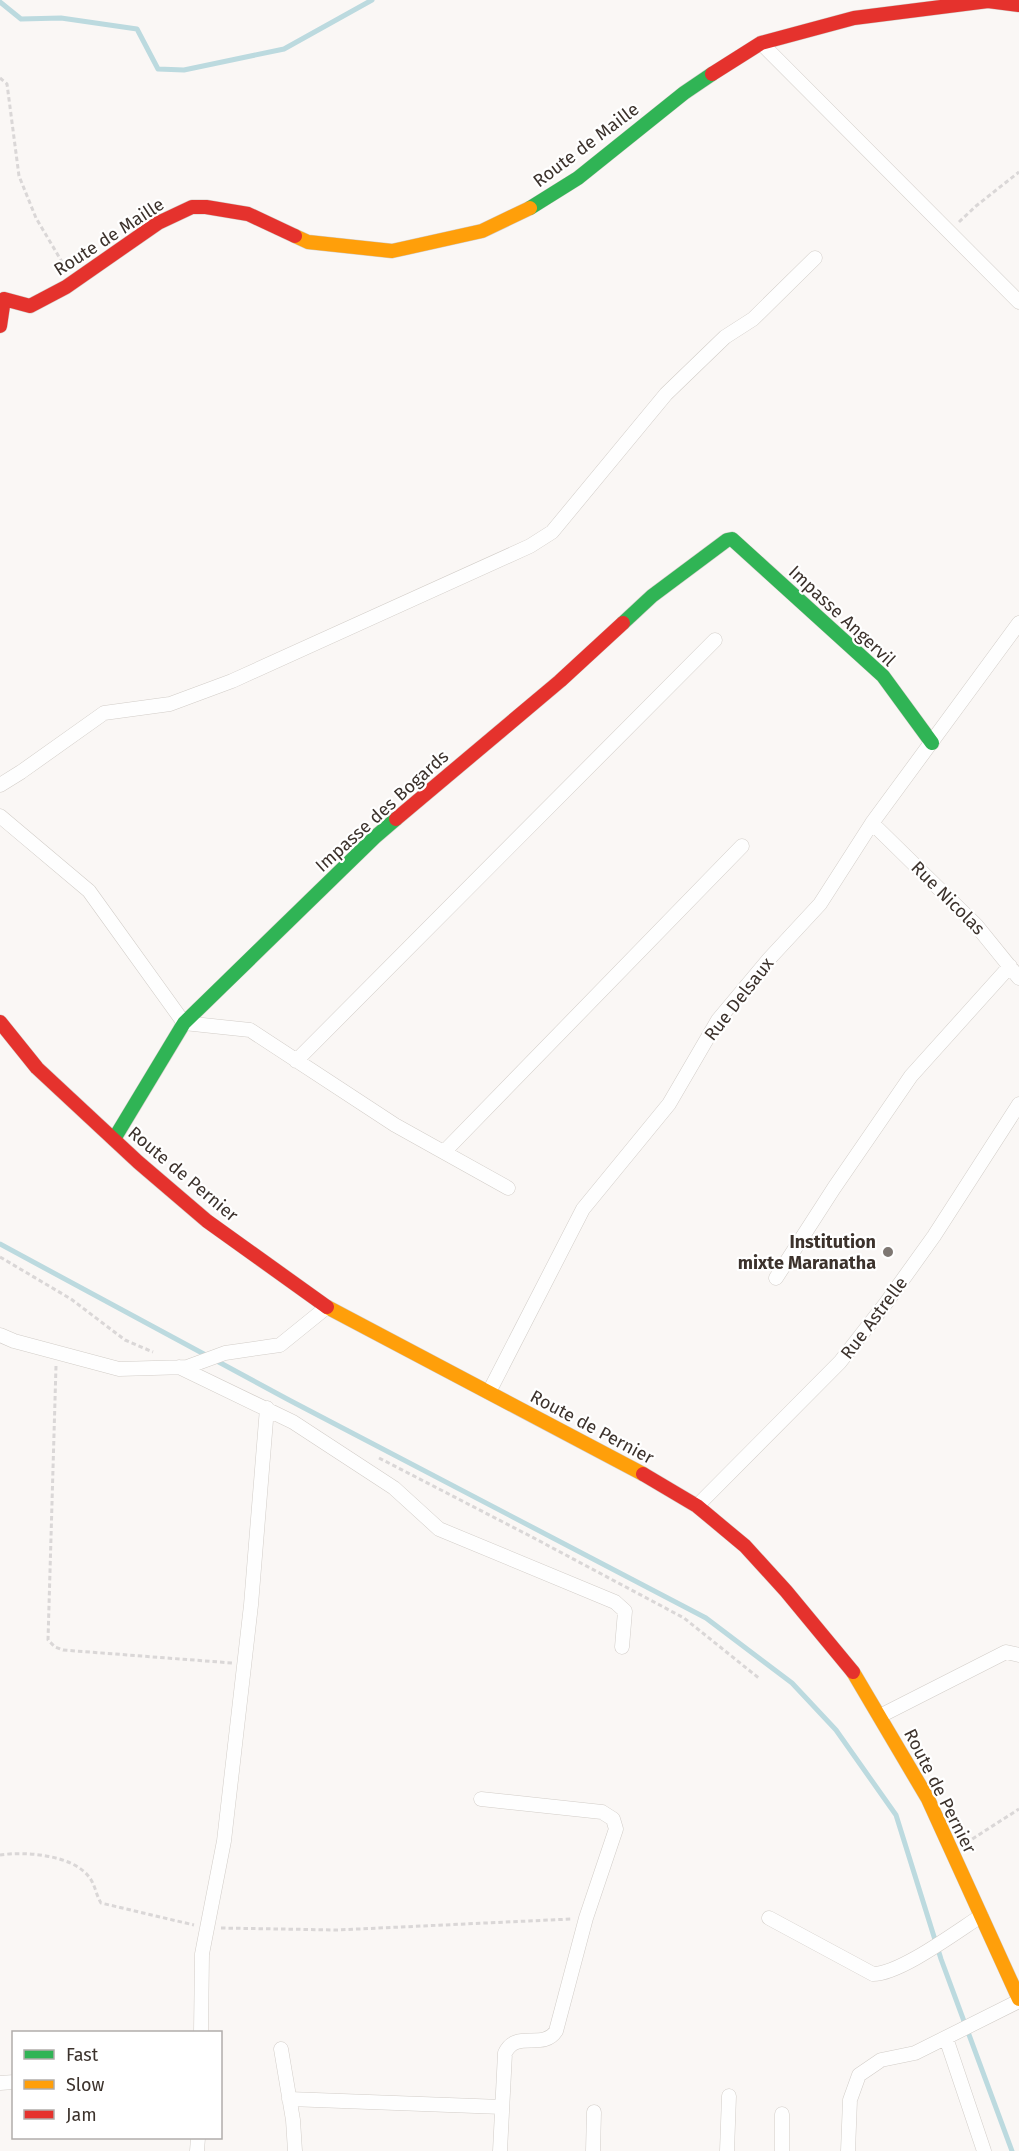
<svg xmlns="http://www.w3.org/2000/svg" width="1019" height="2151" viewBox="0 0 1019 2151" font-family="'Fira Sans',sans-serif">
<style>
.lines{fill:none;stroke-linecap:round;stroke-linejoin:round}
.stream{stroke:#bcdadf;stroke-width:5}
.street-casing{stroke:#d2cdc8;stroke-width:15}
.fast-casing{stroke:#d2cdc8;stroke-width:15}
.slow-casing{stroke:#d2cdc8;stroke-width:15}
.jam-casing{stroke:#d2cdc8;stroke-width:15}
.path{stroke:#dad7d7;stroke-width:3;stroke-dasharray:4.5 3;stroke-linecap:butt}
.street{stroke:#fefefe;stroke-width:14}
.fast{stroke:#30b455;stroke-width:14}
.slow{stroke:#ff9f0a;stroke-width:14}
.jam{stroke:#e5322d;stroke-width:14}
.poi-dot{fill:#7e7772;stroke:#fff;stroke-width:2}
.labels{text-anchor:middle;stroke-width:4.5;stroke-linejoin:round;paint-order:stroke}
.street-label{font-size:18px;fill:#3c322c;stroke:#fff}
.poi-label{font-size:18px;font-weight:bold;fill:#3c322c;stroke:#fff;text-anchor:end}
</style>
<rect width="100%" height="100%" fill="#faf7f5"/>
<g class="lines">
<path class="stream" d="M0,2l21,17 40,-1 76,11 21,40 26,1 100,-21 88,-49
M0,1244l289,156 417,218 86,65 44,47 60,85 45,144 71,192"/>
<defs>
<path id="street" d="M761,43l258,259
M0,785l21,-13 83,-59 66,-9 62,-23 298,-135 22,-14 114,-138 59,-57 28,-18 62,-61
M0,816l89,75 95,132 66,7 145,95 113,63
M872,823l104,102 43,53
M296,1061l419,-421
M444,1152l298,-306
M776,1278l58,-90 77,-112 99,-110
M0,1335l14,6 105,28 68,-2 38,-14 55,-8 47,-38
M179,1367l114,55 101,66 45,41 176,73 10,9 -3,36
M489,1392l94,-183 86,-105 49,-84 51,-61 51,-55 52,-81 147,-200
M697,1506l143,-144 46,-59 48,-67 85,-132
M880,1716l126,-64 13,3
M481,1799l121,13 11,7 3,10 -30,89 -30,113c-13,20 -40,-2 -51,22l-5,98
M769,1918l104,56c27,0 83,-42 108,-58
M201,2032l1,-78 22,-113 27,-236 16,-197
M946,2038l38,113
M281,2049l12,71 2,31
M0,2083l14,-1
M289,2099l213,8
M197,2151l1,-13
M593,2151l1,-39
M727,2151l2,-55
M782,2151v-37
M848,2151l2,-51 9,-25 22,-15 34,-7 104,-52"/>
<path id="fast" d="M530,208l48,-30 106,-85 28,-19
M623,623l29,-27 75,-56 5,-1 151,137 49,67
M114,1139l70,-116 191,-186 21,-18"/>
<path id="slow" d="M295,236l13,6 84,9 90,-20 48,-23
M327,1307l316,167
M853,1672l75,127 91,200"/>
<path id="jam" d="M712,74l49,-31 93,-25 134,-17 31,4
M0,326l4,-27 26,7 36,-19 92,-64 34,-16h14l42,7 47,22
M396,819l164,-138 63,-58
M0,1022l37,46 101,94 69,59 120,86
M643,1474l54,32 48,40 41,45 67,81"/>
</defs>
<use href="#street" class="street-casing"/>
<use href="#fast" class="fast-casing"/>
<use href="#slow" class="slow-casing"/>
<use href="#jam" class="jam-casing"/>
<path class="path" d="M0,78l7,6 12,92 17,42 29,49
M959,222l17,-16 43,-34
M0,1257l71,42 54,41 28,12
M56,1366l-8,274 7,7 8,3 169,13
M379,1458l153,79 152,81 76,61
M966,1843l53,-34
M0,1855c25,-4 73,0 89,22 6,7 7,18 12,26l93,22
M221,1928l116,2 234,-11"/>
<use href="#street" class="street"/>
<use href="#fast" class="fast"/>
<use href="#slow" class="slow"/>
<use href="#jam" class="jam"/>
</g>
<circle class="poi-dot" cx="888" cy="1252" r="6"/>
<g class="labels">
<g class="street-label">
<text transform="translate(586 145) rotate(-37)" y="6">Route de Maille</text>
<text transform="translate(109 237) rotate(-33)" y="6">Route de Maille</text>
<text transform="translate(842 616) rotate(43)" y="6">Impasse Angervil</text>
<text transform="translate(382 811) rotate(-42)" y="6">Impasse des Bogards</text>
<text transform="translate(948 898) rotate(45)" y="6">Rue Nicolas</text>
<text transform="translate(739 999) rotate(-52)" y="6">Rue Delsaux</text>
<text transform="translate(183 1174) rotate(40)" y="6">Route de Pernier</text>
<text transform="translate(874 1318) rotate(-53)" y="6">Rue Astrelle</text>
<text transform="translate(592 1427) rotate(28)" y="6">Route de Pernier</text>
<text transform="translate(940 1791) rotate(63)" y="6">Route de Pernier</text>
</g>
<g class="poi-label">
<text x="876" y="1248">Institution<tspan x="876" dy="21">mixte Maranatha</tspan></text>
</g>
</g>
<rect x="12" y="2031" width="210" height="108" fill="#ffffff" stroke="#b1adab" stroke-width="1.5"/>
<rect x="24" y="2050" width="30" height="9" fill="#30b455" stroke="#b1adab" stroke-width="1.5"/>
<text x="66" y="2061" font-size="18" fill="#3c322c">Fast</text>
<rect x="24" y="2080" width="30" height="9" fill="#ff9f0a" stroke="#b1adab" stroke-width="1.5"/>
<text x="66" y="2091" font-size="18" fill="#3c322c">Slow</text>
<rect x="24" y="2110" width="30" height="9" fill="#e5322d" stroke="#b1adab" stroke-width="1.5"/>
<text x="66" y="2121" font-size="18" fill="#3c322c">Jam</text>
</svg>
